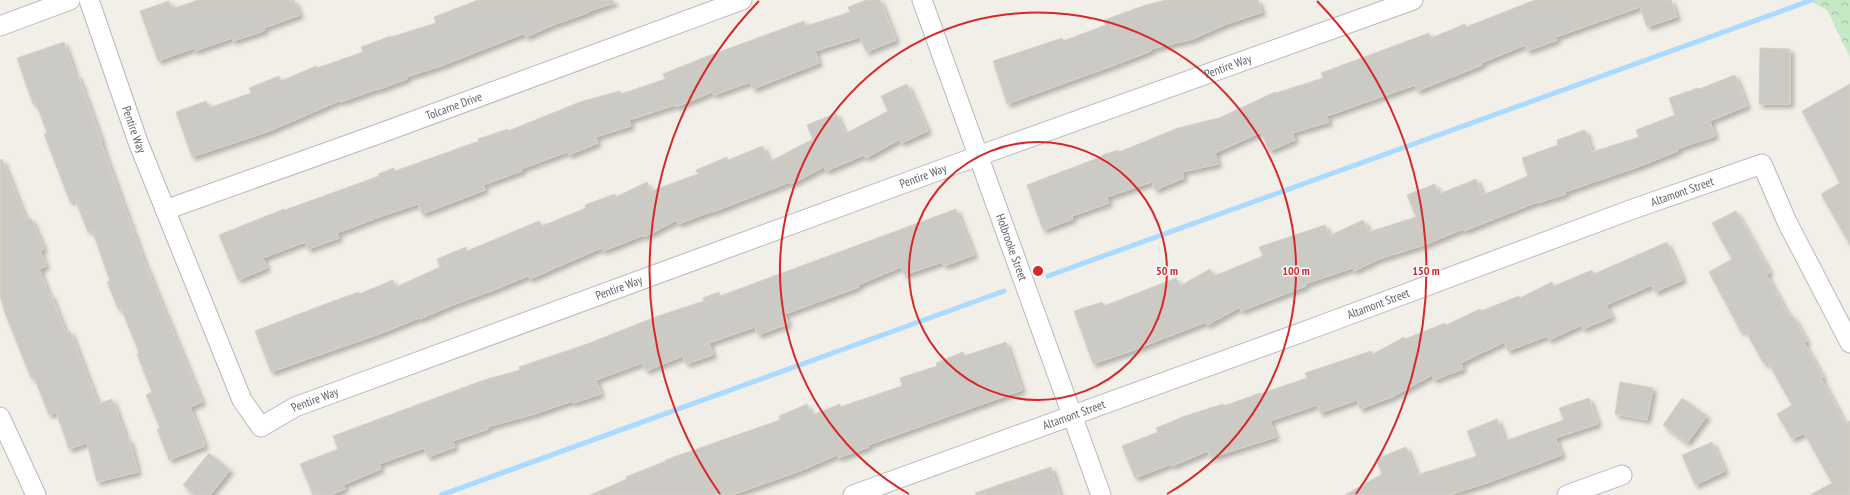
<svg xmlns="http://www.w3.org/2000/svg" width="1850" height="495" viewBox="0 0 1850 495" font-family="'PT Sans Narrow',sans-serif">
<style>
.forest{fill:url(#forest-crowns)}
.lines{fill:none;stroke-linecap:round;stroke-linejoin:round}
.stream{stroke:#aadaff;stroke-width:5}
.building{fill:#cccac5;stroke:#d6d1c6;filter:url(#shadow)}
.minor-casing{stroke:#b5b8bc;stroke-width:21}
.minor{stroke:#fff;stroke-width:19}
.ring{fill:none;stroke:#d62828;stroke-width:2}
.labels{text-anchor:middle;stroke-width:3;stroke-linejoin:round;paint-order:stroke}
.street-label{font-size:12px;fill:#5f6368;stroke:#fff}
.centre{fill:#d62828;stroke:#fff;stroke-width:2}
.ring-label{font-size:12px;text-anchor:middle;font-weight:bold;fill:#d62828;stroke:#fff;stroke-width:3;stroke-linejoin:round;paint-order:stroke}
</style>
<defs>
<pattern id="forest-crowns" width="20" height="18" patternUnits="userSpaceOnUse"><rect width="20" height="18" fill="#c5e8c5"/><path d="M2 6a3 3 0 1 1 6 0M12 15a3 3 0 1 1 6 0" fill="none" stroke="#a3c0a4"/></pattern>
<filter id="shadow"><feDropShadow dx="3.5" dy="3.5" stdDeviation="2" flood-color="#0004"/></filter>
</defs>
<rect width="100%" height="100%" fill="#f1efe8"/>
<path class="forest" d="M1808,0h42v57l-23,-47z"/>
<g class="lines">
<path class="stream" d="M1048,276l764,-276
M441,495l563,-204"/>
</g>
<path class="building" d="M198,0h96l6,15 -36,13v3l-31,10 -1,-3 -37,13 -1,-3 -36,13 -18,-50 29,-10 3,8z
M478,0h135l1,3 -24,8v1l-37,13 -27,12 -1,-4 -84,33 -35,11 1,2 -30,11v-1l-36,13v-2l-74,32 -75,25 -16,-45 30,-11 3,7 42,-15 -2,-5 30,-12 2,5 35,-15 1,2 46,-16 -2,-5 30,-11v1l45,-14 -2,-6z
M867,0h13l16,40 -30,12 -6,-15 -45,14 4,12 -66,26 -3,-7 -36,13 -2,-3 -36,15 -1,-2 -46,15 2,6 -36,11 3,6 -29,12 -2,-3 -46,17 1,2 -39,14 2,5 -63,24 -4,-10 -36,12 -45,17 2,5 -31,11 -3,-7 -42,16 4,10 -29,12 -19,-45 65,-26 1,1 94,-34 -1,-2 16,-6 1,3 84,-30 -1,-2 30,-10v2l72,-29 40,-11 1,3 44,-15 -2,-5 37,-15 104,-38 2,5 44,-14 -2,-5z
M1166,0h92l4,12 -38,13 -31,14 -42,10v2l-39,15 -105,38 -14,-43 69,-23 1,3 43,-16 -2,-5 42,-15z
M1535,0h136l6,17 -30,10 -7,-20 -84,30 1,3 -30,11 -2,-6 -44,18 1,2 -65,26 -2,-6 -88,31 2,6 -37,11 3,7 -26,11 -8,-19 -46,21 3,11 -36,8 2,6 -29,12 -3,-8 -45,15 2,6 -37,13 1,3 -30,11 -16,-45 76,-29 -1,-1 16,-5 1,2 59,-24 41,-10 56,-26 1,1 47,-15 -2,-5 108,-40 2,5 34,-14 1,3z
M64,42l12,35 2,-1 24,66 -1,1 42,116 59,143 -12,5 15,39 -36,14 -12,-31 3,-1 -14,-33 6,-3 -15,-38 2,-1 -18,-45 -3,1 -11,-27 3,-1 -18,-51 -4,2 -13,-33 -5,3 -26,-68 3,-1 -11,-30 -3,1 -16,-46z
M1760,48l30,1v55h-31z
M1735,75l12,31 -37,15 5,15 -38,13 1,2 -38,15 -75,26 1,2 -29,9v-1l-73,29 -1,-2 -36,15 -48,15 -25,12 -1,-3 -48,16 1,2 -65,25 -1,-4 -33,18 -1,-3 -75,29 -38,13 -19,-53 28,-9 2,4 72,-28 4,8 30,-17 4,7 49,-20 -4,-9 66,-22 4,11 34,-16 6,12 47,-15 -9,-22 28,-11 4,10 37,-15 7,16 45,-19 -6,-18 36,-13 -1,-5 28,-10 7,22 47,-15 -3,-7 39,-15 -6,-17 29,-10 1,1z
M907,84l21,47 -27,12 -1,-4 -34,19 -2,-3 -38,16 -2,-4 -33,17 -1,-2 -77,30v-1l-35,13 -1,-4 -33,17v-2l-41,16 -2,-3 -71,31 -2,-3 -34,14 -39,14 -35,15 -1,-1 -40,16 -108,38 -16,-41 73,-28 31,-11v2l34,-14 3,7 44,-20 -3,-8 29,-12 1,4 72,-30 3,5 44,-18 -1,-3 30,-11 1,3 31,-15 4,9 47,-17 -2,-4 31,-13 1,3 35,-14 6,16 44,-23 -6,-14 29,-12 9,21 43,-23 -7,-15z
M1850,84v161l-29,-51 19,-11 -38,-72z
M2,159l24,61 5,-2 13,31 -4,2 6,15 -7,3 10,26h2l15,38 4,-2 28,73 14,-5 15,41 2,-1 9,33 -41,10 -10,-39 -18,6 -13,-37 -7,3 -15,-38 -3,1 -26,-65 -5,-17v-136z
M956,209l18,46 -30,11 -2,-4 -38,13 -3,-8 -43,18 1,2 -74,27 3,10 -30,11 -3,-8 -46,16 4,12 -27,9 -3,-8 -37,15 -4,-8 -46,17 5,14 -28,9 -1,-2 -37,13 -48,13 1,2 -35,12 2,6 -27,10 -4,-9 -45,16 2,5 -38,16 2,4 -15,6h-17l-13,-31 38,-15 -5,-13 151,-56 36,-10 -1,-3 68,-23 71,-28 46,-15 -1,-3 16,-6 1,4z
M1736,211l34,61 -4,2 23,42 3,-1 15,26 -3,2 19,34 -2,1 24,45 5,-2v74h-40l22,-12 -28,-50 -12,6 -15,-25 15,-9 -24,-43 -4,2 -19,-34 -4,2 -32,-60 23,-13 -20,-36z
M1667,242l16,38 -28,12 -3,-7 -46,20 6,12 -29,12 -2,-4 -32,15 -2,-4 -39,15 -4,-9 -43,21 2,6 -29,11 -2,-5 -40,22 -32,12 -3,-9 -37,13 -3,-8 -47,16 6,16 -66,21 -2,-7 -36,15 -1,-2 -36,14 -13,-32 36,-14 -2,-4 29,-12 38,-12 1,2 36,-13v1l47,-16 -2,-5 66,-22 2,3 31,-17 1,2 40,-16 1,2 34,-16 1,2 38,-15 1,2 32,-16 2,4 38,-16 2,4z
M1006,342l16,48 -154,55 1,2 -31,11 -1,-3 -37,16 -68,24h-142l37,-16 -1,-2 40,-16 -1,-1 115,-40 -1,-4 28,-12 5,11 28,-11v3l62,-21 -2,-8 37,-12 -1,-3 27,-11 1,4z
M1620,382l33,6 -6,32 -32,-6z
M1589,398l9,26 -43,14 7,17 -75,28 -38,12h-104l37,-21 -6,-15 30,-12 11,28 60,-19 -10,-25 30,-12 8,22 59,-21 -5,-12z
M1682,398l25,18 -20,27 -24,-18z
M1712,442l13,29 -30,14 -13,-30z
M209,453l21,17 -20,25h-15l-12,-10z
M1051,467l9,28h-84l-1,-2z"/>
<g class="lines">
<defs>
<g id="minor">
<path id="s1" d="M89,0l49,142 104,258 19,27 34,-20 683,-251 435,-156"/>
<path id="s2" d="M922,0l179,495"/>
<path d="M0,26l70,-26"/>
<path id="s3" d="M165,210l216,-77 361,-133"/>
<path d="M0,417l36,78"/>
<path id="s4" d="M853,495l466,-169 314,-117 129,-45 25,58 63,121"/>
<path d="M1567,495l55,-20"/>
</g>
</defs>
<use href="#minor" class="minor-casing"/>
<use href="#minor" class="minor"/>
</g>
<g class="ring">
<circle cx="1038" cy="271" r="129"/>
<path d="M909 494A258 258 0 1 1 1167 494"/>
<path d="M720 494A388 388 0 0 1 759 1M1317 1A388 388 0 0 1 1356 494"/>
</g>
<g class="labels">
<g class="street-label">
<text dy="4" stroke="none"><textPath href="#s1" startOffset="1494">Pentire Way</textPath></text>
<text dy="4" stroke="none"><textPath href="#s3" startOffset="307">Tolcarne Drive</textPath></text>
<text dy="4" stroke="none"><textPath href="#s1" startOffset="137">Pentire Way</textPath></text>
<text dy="4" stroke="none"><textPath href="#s1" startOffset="1170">Pentire Way</textPath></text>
<text dy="4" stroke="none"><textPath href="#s4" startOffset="883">Altamont Street</textPath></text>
<text dy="4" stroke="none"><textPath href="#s2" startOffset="263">Holbrooke Street</textPath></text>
<text dy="4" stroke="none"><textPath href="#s1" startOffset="846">Pentire Way</textPath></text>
<text dy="4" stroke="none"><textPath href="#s4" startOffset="559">Altamont Street</textPath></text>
<text dy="4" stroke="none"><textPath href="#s1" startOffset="522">Pentire Way</textPath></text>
<text dy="4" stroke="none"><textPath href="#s4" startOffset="235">Altamont Street</textPath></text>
</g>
</g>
<circle cx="1038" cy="271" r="6" class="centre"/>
<g class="ring-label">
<text x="1167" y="275">50 m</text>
<text x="1296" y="275">100 m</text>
<text x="1426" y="275">150 m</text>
</g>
</svg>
